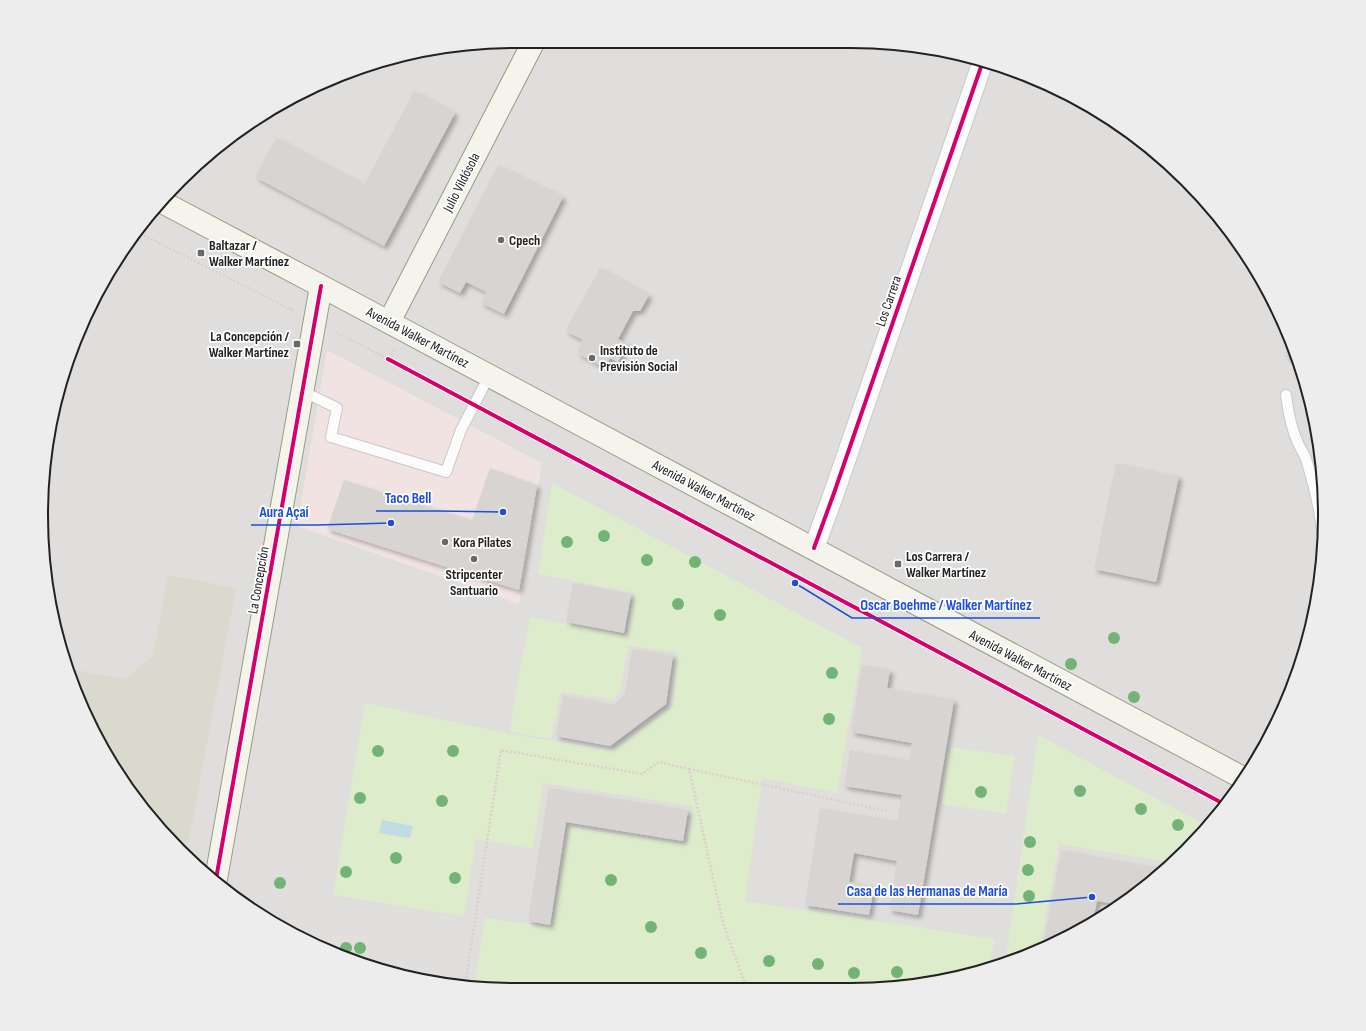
<svg xmlns="http://www.w3.org/2000/svg" width="1366" height="1031" viewBox="0 0 1366 1031" font-family="'Sofia Sans Condensed',sans-serif">
<style>
.residential{fill:#dfdedc}
.commercial{fill:#f1e3e1}
.construction{fill:#d9d9cd}
.grass{fill:#ddeccb}
.parking{fill:#e0dfde}
.water{fill:#bfdbe3}
.building{fill:#d7d4d2;filter:url(#shadow)}
.lines{fill:none;stroke-linecap:round;stroke-linejoin:round}
.lane-casing{stroke:#c9c8c7;stroke-width:12}
.street-casing{stroke:#c9c8c7;stroke-width:22}
.secondary-casing{stroke:#999a82;stroke-width:24}
.path{stroke:#dccecd;stroke-width:2.5;stroke-dasharray:2 2;stroke-linecap:butt}
.lane{stroke:#fdfcfc;stroke-width:10}
.street{stroke:#fdfcfc;stroke-width:20}
.secondary{stroke:#f4f4ed;stroke-width:22}
.cycleway-casing{stroke:#fff;stroke-width:6}
.cycleway{stroke:#d6006c;stroke-width:4}
.tree{fill:#73b476}
.poi-dot{fill:#6a6968;stroke:#fff;stroke-width:1.5}
.labels{text-anchor:middle;stroke-width:3.5;stroke-linejoin:round;paint-order:stroke}
.street-label{font-size:14px;fill:#222;stroke:#fff}
.poi-label{font-size:14px;font-weight:bold;fill:#222;stroke:#fff;text-anchor:start}
.rim{fill:none;stroke:#222;stroke-width:2}
.leader{fill:none;stroke:#1d4ed8;stroke-width:1.5}
.callout-dot{fill:#1d4ed8;stroke:#fff;stroke-width:1.5}
.callout-label{font-size:15px;text-anchor:middle;font-weight:bold;fill:#1d4ed8;stroke:#fff;stroke-width:3.5;stroke-linejoin:round;paint-order:stroke}
</style>
<defs>
<filter id="shadow"><feDropShadow dx="3.5" dy="3.5" stdDeviation="2" flood-color="#0004"/></filter>
</defs>
<rect width="100%" height="100%" fill="#f0eeeb"/>
<path class="residential" d="M515,41l366,1 93,15 86,33 54,31 72,59 59,72 44,82 27,89 9,92 -9,93 -27,89 -44,82 -59,72 -72,59 -111,55 -91,21h-458l-91,-21 -85,-39 -98,-75 -59,-72 -55,-111 -24,-122 8,-123 40,-118 31,-53 59,-72 98,-75 114,-48z"/>
<path class="commercial" d="M327,350l215,113 -23,141 -222,-78z"/>
<path class="construction" d="M168,575l68,13 -50,268 -6,-5 -59,-72 -55,-111 59,11 28,-24z"/>
<path class="grass" d="M552,483l310,165 -25,145 -75,-15 -17,123 250,38 -6,29 -77,18h-438l11,-68 67,9 18,-100 117,18 6,-39 -150,-23 -10,66 -57,-10 -12,77 -131,-21 32,-192 141,30 106,18 61,-44 4,-55 -49,-6 -8,47 -7,6 -52,-7 -10,47 -41,-7 7,-46 13,-69 97,19 8,-43 -97,-19z
M1038,735l169,91 -21,25 -7,5 -9,-1 -1,7 -110,-18 -19,103 -35,17z
M950,747l65,9 -9,58 -64,-10z
M1101,906l15,2 -18,10z"/>
<path class="parking" d="M287,897l164,19 -5,68 -83,-19 -76,-35z"/>
<path class="water" d="M382,820l31,6 -3,12 -31,-5z"/>
<path class="building" d="M414,91l41,22 -71,133 -129,-69 21,-39 88,47z
M498,165l65,32 -59,117 -23,-11 5,-11 -20,-10 -6,11 -22,-11z
M600,268l49,27 -9,16h-7l-15,28 9,5 -9,18 -8,-4 -5,10 -28,-15 6,-13 -18,-9z
M1288,333l1,1 7,24 -10,-1z
M1116,463l63,13 -23,106 -62,-13z
M490,468l47,17 -18,105 -192,-61 17,-49 128,40z
M573,583l58,11 -7,39 -58,-11z
M632,649l41,6 -7,49 -56,42 -54,-10 7,-41 51,10 11,-11z
M862,665l28,5 -3,18 67,12 -36,215 -29,-5 8,-49 -43,-8 -5,29 25,4 -5,29 -64,-10 15,-97 77,13 5,-26 -58,-9 6,-36 59,10 3,-17 -61,-11z
M549,788l139,22 -5,31 -117,-19 -16,103 -22,-4z
M1062,850l41,8 61,11 -43,36 -24,-4 -4,19 -50,25 18,-94z"/>
<g class="lines">
<defs>
<path id="lane" d="M302,391l35,17 -6,29 115,35 15,-42 28,-54
M1286,395c2,16 5,33 12,48 2,5 6,10 8,16 8,26 14,51 17,78"/>
<path id="street" d="M814,548l20,-55 149,-432"/>
<path id="secondary" d="M162,202l159,84 924,493
M389,322l145,-281
M216,879l105,-593"/>
</defs>
<use href="#lane" class="lane-casing"/>
<use href="#street" class="street-casing"/>
<use href="#secondary" class="secondary-casing"/>
<path class="path" d="M137,232l157,79
M336,332l52,27 6,-9
M689,769l198,42
M465,986l36,-236 141,24 17,-12 30,7 34,154 21,58 5,5"/>
<use href="#lane" class="lane"/>
<use href="#street" class="street"/>
<use href="#secondary" class="secondary"/>
<defs>
<path id="cycleway" d="M388,359l836,445
M814,548l20,-55 149,-432
M216,879l105,-593"/>
</defs>
<use href="#cycleway" class="cycleway-casing"/>
<use href="#cycleway" class="cycleway"/>
</g>
<g class="tree">
<circle cx="604" cy="536" r="6"/>
<circle cx="567" cy="542" r="6"/>
<circle cx="647" cy="560" r="6"/>
<circle cx="695" cy="562" r="6"/>
<circle cx="678" cy="604" r="6"/>
<circle cx="720" cy="615" r="6"/>
<circle cx="1114" cy="638" r="6"/>
<circle cx="1071" cy="664" r="6"/>
<circle cx="832" cy="673" r="6"/>
<circle cx="1134" cy="697" r="6"/>
<circle cx="829" cy="719" r="6"/>
<circle cx="378" cy="751" r="6"/>
<circle cx="453" cy="751" r="6"/>
<circle cx="1080" cy="791" r="6"/>
<circle cx="981" cy="792" r="6"/>
<circle cx="360" cy="798" r="6"/>
<circle cx="442" cy="801" r="6"/>
<circle cx="1141" cy="809" r="6"/>
<circle cx="1178" cy="825" r="6"/>
<circle cx="1030" cy="842" r="6"/>
<circle cx="396" cy="858" r="6"/>
<circle cx="1028" cy="870" r="6"/>
<circle cx="346" cy="872" r="6"/>
<circle cx="455" cy="878" r="6"/>
<circle cx="611" cy="880" r="6"/>
<circle cx="280" cy="883" r="6"/>
<circle cx="1029" cy="896" r="6"/>
<circle cx="651" cy="927" r="6"/>
<circle cx="346" cy="948" r="6"/>
<circle cx="360" cy="948" r="6"/>
<circle cx="701" cy="953" r="6"/>
<circle cx="769" cy="961" r="6"/>
<circle cx="818" cy="964" r="6"/>
<circle cx="897" cy="972" r="6"/>
<circle cx="854" cy="973" r="6"/>
</g>
<g class="poi-dot">
<circle cx="501" cy="240" r="4"/>
<rect x="197" y="249" width="8" height="8" rx="2"/>
<rect x="293" y="340" width="8" height="8" rx="2"/>
<circle cx="592" cy="358" r="4"/>
<circle cx="445" cy="542" r="4"/>
<circle cx="474" cy="559" r="4"/>
<rect x="894" y="560" width="8" height="8" rx="2"/>
</g>
<g class="labels">
<g class="street-label">
<text transform="translate(461 182) rotate(-63)" y="5">Julio Vildósola</text>
<text transform="translate(888 301) rotate(-71)" y="5">Los Carrera</text>
<text transform="translate(418 337) rotate(28)" y="5">Avenida Walker Martínez</text>
<text transform="translate(704 490) rotate(28)" y="5">Avenida Walker Martínez</text>
<text transform="translate(258 580) rotate(-80)" y="5">La Concepción</text>
<text transform="translate(1021 660) rotate(28)" y="5">Avenida Walker Martínez</text>
</g>
<g class="poi-label">
<text x="509" y="245">Cpech</text>
<text x="209" y="250">Baltazar /<tspan x="209" dy="16">Walker Martínez</tspan></text>
<text x="289" y="341" text-anchor="end">La Concepción /<tspan x="289" dy="16">Walker Martínez</tspan></text>
<text x="600" y="355">Instituto de<tspan x="600" dy="16">Previsión Social</tspan></text>
<text x="453" y="547">Kora Pilates</text>
<text x="906" y="561">Los Carrera /<tspan x="906" dy="16">Walker Martínez</tspan></text>
<text x="474" y="579" text-anchor="middle">Stripcenter<tspan x="474" dy="16">Santuario</tspan></text>
</g>
</g>
<path d="M0 0H1366V1031H0ZM515 48H851A467 467 0 0 1 1318 515V516A467 467 0 0 1 851 983H515A467 467 0 0 1 48 516V515A467 467 0 0 1 515 48Z" fill="#ededed" fill-rule="evenodd"/>
<path class="rim" d="M515 48H851A467 467 0 0 1 1318 515V516A467 467 0 0 1 851 983H515A467 467 0 0 1 48 516V515A467 467 0 0 1 515 48Z"/>
<path class="leader" d="M503 512L439 511H376M391 523L317 525H251M795 583L852 618H1040M1092 897L1016 904H838"/>
<g class="callout-dot">
<circle cx="503" cy="512" r="4"/>
<circle cx="391" cy="523" r="4"/>
<circle cx="795" cy="583" r="4"/>
<circle cx="1092" cy="897" r="4"/>
</g>
<g class="callout-label">
<text x="408" y="503">Taco Bell</text>
<text x="284" y="517">Aura Açaí</text>
<text x="946" y="610">Oscar Boehme / Walker Martínez</text>
<text x="927" y="896">Casa de las Hermanas de María</text>
</g>
</svg>
